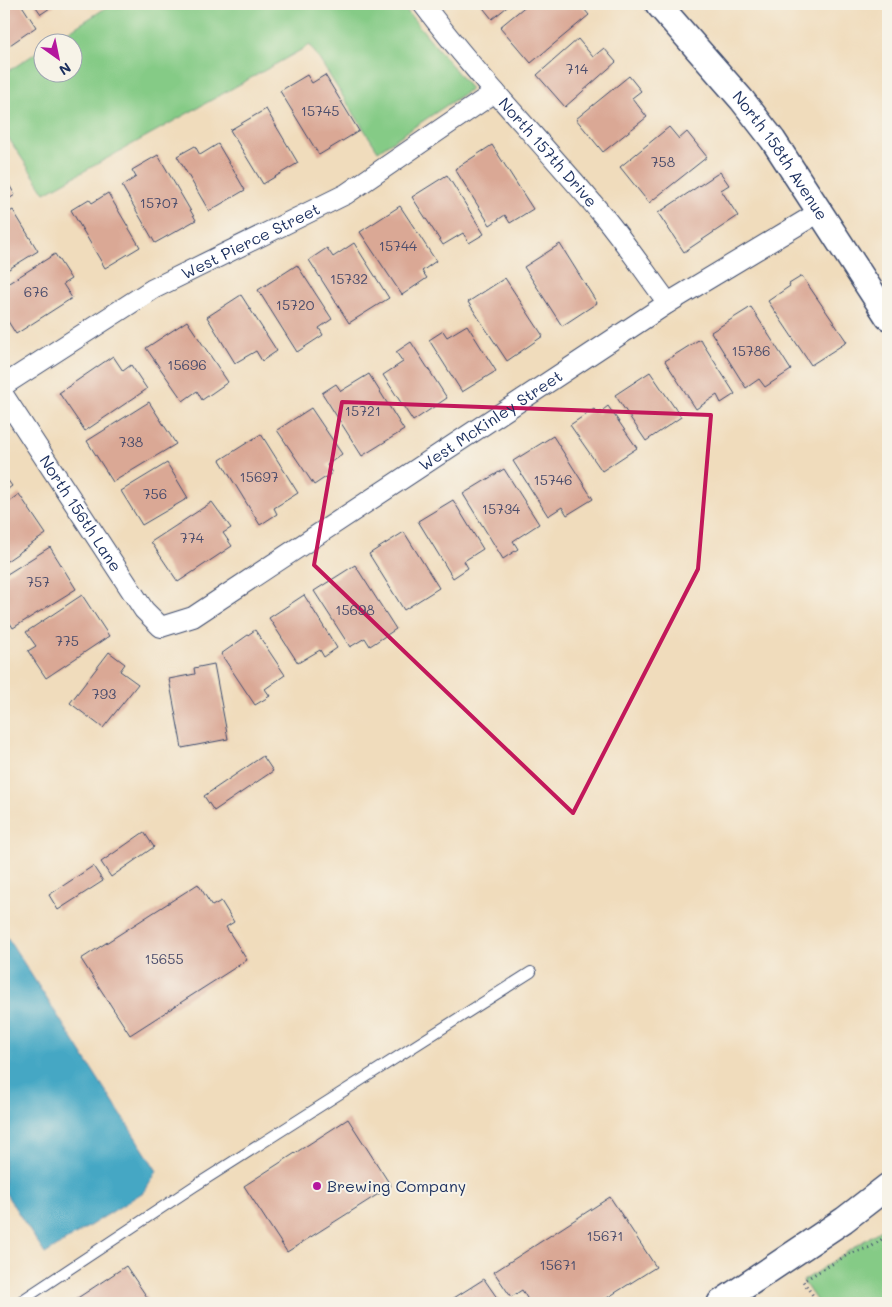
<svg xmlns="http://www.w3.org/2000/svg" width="892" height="1307" viewBox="0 0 892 1307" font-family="Mali,sans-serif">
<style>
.green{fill:#85cb86;stroke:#507d72}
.water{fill:#44a7c4;stroke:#306b91}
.building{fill:#daa895}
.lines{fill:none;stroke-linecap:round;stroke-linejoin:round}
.service-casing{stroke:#3b496c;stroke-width:12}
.minor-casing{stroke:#3b496c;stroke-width:22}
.tertiary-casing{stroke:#3b496c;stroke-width:28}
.path{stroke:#3b496c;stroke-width:3;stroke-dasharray:1 4;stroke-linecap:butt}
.service{stroke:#fff;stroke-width:10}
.minor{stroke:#fff;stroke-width:20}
.tertiary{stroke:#fff;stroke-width:25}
.marked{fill:none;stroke:#c2185b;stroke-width:4;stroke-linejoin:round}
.poi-dot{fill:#b5179e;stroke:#f7f3e8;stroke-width:2}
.labels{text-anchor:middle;stroke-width:4;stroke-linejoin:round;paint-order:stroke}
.number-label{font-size:14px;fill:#4b4d6c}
.street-label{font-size:16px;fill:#1b2f5e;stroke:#f7f3e8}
.poi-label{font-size:16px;fill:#1b2f5e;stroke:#f7f3e8;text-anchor:start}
</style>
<rect width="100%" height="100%" fill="#f7f3e8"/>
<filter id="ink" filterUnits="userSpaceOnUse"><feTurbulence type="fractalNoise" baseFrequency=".02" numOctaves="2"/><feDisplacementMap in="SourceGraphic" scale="10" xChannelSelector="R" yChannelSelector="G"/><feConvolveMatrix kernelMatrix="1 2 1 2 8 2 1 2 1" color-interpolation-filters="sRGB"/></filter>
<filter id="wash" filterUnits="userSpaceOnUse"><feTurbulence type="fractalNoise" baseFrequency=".0096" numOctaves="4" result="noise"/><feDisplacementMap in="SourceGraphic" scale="20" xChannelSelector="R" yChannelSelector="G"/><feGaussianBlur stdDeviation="1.12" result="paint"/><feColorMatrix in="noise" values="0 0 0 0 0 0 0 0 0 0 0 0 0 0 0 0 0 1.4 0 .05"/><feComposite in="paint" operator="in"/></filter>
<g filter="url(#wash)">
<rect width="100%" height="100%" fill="#f0dcbc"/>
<path class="green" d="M112,4h289l70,85 -93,62 -68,-106 -265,148 -38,-57 -3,2v-64l38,-25v23h30v-30h-20z
M888,1225v78h-70l-15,-22z"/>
<path class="water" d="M4,932l153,239 -12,20 -100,63 -41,-63z"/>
<g id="blocks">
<path class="building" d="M4,4h17l15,23 -32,22z
M34,4h22l-15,10z
M480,4h31l-19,15z
M528,4h52l9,11 -58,48 -31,-36z
M578,39l15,18 11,-9 12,14 -51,45 -28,-32z
M307,75l5,8 13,-8 34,56 -40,24 -39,-64z
M629,76l12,15 -9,7 15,19 -44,35 -27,-33z
M266,109l32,54 -35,21 -33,-54z
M669,127l10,12 8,-7 20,25 -58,46 -29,-36z
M218,144l27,46 -36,21 -32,-55 18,-10 5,9z
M492,145l41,64 -23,14 -5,-8 -15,10 -35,-56z
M158,155l38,65 -41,23 -33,-57 14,-9 -4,-7z
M720,172l9,13 -8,5 17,26 -54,36 -26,-39z
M447,175l37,59 -15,9 -6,-10 -20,12 -31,-48z
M4,176l11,19 -11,7z
M108,193l32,54 -35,21 -34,-58 18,-11 3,4z
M400,206l36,55 -14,10 5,7 -25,17 -42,-63z
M13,210l25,41 -34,21v-57z
M354,243l35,55 -40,25 -40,-63 18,-12 6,9z
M560,244l37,59 -35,23 -38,-59z
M55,254l16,25 -8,5 9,14 -56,36 -12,-19v-29z
M297,265l35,54 -13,9 4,7 -26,17 -39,-62z
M802,276l45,66 -36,23 -43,-64 22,-15 -1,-2z
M505,278l38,58 -36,25 -39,-59z
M241,295l36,56 -15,10 -6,-10 -21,12 -28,-46z
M751,307l40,63 -26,17 -6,-8 -13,9 -35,-56z
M187,321l41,61 -26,18 -5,-9 -14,10 -37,-53z
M467,325l29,46 -34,21 -33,-52 14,-9 4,6z
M700,339l35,55 -14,9 -4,-8 -21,14 -31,-48z
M411,342l36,56 -34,23 -30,-46 20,-13 -7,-10z
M113,356l10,15 8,-6 16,24 -62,42 -26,-38z
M650,372l31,45 -35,24 -31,-46z
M369,374l35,56 -42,26 -40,-63 14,-9 5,7z
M149,402l27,42 -63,38 -26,-41z
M608,406l29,42 -35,23 -32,-46 24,-16 4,5z
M311,408l31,46 -15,11 5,8 -18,12 -37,-55z
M261,434l37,59 -24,15 3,6 -17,11 -40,-65z
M553,436l40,63 -26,16 -5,-8 -14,9 -35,-55z
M167,463l21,35 -46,27 -21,-34z
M504,469l35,55 -26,17 5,8 -15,10 -40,-65z
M4,475l8,11 -8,6z
M19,494l27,40 -42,29v-58z
M453,500l30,49 -19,12 4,7 -15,10 -35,-57z
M212,502l19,26 -8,5 9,13 -54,36 -27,-40z
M404,532l35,56 -35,22 -35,-56z
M50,547l26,42 -63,39 -9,-15v-37z
M355,565l41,64 -26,17 -5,-8 -15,9 -36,-56z
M82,595l27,41 -63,42 -18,-27 8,-5 -10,-14z
M304,595l33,53 -13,9 -4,-7 -22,13 -29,-45z
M255,630l30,45 -20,14 5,7 -15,9 -34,-51z
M109,652l16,12 -5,7 18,13 -35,44 -33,-25z
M214,664l14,75 -46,9 -13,-69 26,-5 -1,-6z
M263,756l10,15 -59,40 -10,-15z
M144,832l10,15 -43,30 -10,-15z
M93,866l10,15 -45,29 -9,-15z
M198,884l14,22 9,-5 13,21 -8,5 21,33 -117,75 -49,-76z
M348,1119l43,67 -104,66 -43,-66z
M610,1197l46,70 -57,36h-69l-8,-13 -11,7 -17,-25z
M126,1266l25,37h-81z
M484,1279l16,23 -54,1z"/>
</g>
</g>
<g filter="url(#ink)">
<use href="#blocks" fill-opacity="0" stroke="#3b496c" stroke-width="1"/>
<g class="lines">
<defs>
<path id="service" d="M18,1303l175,-116 338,-215"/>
<g id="minor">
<path id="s1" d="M423,4c56,75 122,141 182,214 22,27 42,57 63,85"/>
<path id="s2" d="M4,385l149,-96 193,-95 149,-102"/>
<path id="s3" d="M4,396l140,214 17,17 32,-10 475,-314 153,-92"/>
</g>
<g id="tertiary">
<path id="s4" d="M658,4l84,96 31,40 115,177"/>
<path d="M720,1303l124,-83 44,-34"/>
</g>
</defs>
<use href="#service" class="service-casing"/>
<use href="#minor" class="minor-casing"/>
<use href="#tertiary" class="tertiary-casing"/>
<path class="path" d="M818,1303l-15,-22 46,-27 22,-7 17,-12"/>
<use href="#service" class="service"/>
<use href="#minor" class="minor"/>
<use href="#tertiary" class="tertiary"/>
</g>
</g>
<path class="marked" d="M342,402l369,13 -13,154 -125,244 -259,-248z"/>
<circle class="poi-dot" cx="317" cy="1186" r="5"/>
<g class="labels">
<g class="number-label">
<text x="577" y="74">714</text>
<text x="320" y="116">15745</text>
<text x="663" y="167">758</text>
<text x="159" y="208">15707</text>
<text x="398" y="251">15744</text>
<text x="349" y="284">15732</text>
<text x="36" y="297">676</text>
<text x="295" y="310">15720</text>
<text x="751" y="356">15786</text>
<text x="187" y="370">15696</text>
<text x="363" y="416">15721</text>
<text x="131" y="447">738</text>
<text x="259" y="482">15697</text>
<text x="553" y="485">15746</text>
<text x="155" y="499">756</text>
<text x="501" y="514">15734</text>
<text x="192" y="543">774</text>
<text x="38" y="587">757</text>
<text x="355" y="615">15698</text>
<text x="67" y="646">775</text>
<text x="104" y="699">793</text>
<text x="164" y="964">15655</text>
<text x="605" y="1241">15671</text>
<text x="558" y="1270">15671</text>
</g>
<g class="street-label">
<text dy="6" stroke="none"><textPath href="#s1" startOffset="194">North 157th Drive</textPath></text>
<text dy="6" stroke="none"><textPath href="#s4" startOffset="195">North 158th Avenue</textPath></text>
<text dy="6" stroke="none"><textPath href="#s2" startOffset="286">West Pierce Street</textPath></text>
<text dy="6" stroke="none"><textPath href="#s3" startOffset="670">West McKinley Street</textPath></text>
<text dy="6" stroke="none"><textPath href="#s3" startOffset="140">North 156th Lane</textPath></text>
</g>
<g class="poi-label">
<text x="327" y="1192">Brewing Company</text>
</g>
</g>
<rect width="892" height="1307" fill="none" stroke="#f7f3e8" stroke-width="20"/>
<g transform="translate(58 58) rotate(147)"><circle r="24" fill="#f7f3e8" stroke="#9fa5b1"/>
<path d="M0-4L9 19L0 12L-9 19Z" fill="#b5179e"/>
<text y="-8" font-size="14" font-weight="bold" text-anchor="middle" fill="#1b2f5e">N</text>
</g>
</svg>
